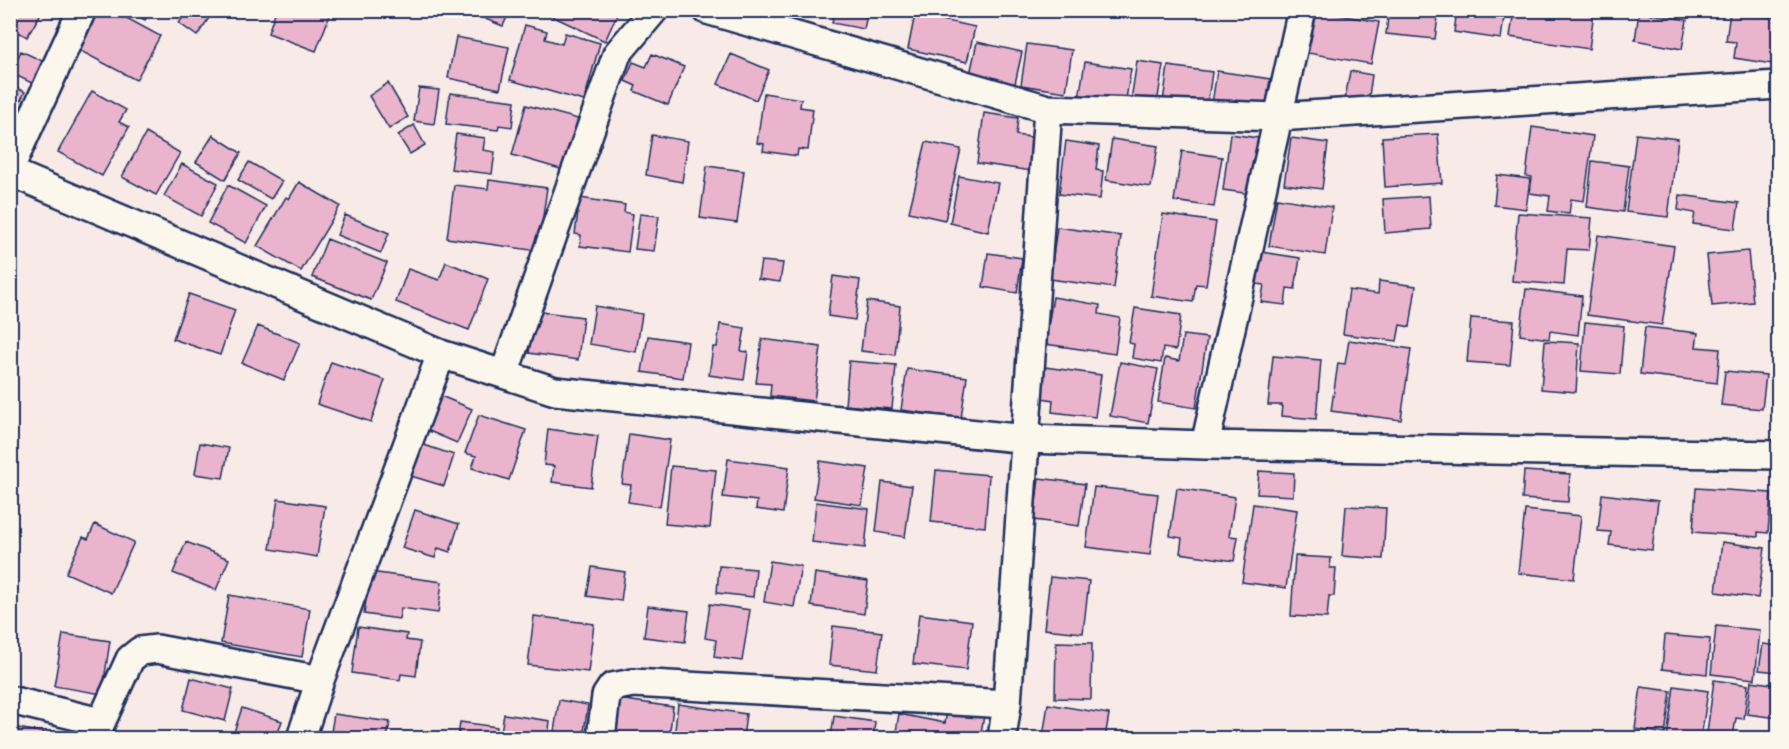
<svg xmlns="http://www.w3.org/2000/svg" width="1789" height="749" viewBox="0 0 1789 749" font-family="'Balsamiq Sans',sans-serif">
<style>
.building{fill:#eab4cd;stroke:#1b2f5e;stroke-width:1.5}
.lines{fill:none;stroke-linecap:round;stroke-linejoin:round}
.street-casing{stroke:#1b2f5e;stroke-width:32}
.street{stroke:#fbf7ec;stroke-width:27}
</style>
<rect width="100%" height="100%" fill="#f8eae6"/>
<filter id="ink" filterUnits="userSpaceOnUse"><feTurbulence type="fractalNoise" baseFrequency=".0167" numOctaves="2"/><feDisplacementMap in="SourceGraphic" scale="12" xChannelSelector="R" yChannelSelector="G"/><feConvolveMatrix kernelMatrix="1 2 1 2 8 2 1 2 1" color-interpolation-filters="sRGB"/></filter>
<g filter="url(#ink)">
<path class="building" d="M10,10h33l-16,27 -17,-10z
M92,10h20l48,26 -24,44 -63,-33z
M127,10h24l-6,10z
M188,10l25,2 -16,24 -18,-13z
M276,10h56l-16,41 -48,-18z
M463,10h47l-7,16z
M539,10h80l-14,31z
M816,10h52l-4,19 -32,-6 2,-10z
M1310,10l69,12 -8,42 -69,-12z
M1389,10h50l-4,29 -49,-5z
M1457,10h48l-4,29 -47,-7z
M1514,10h94v4l-14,-2 -5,37 -79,-12z
M1639,12l48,8 -5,29 -47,-9z
M1730,12l48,6v30h-4l-2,16 -38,-6 2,-16 -10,-1z
M915,14l60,13 -8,35 -59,-13z
M525,25l22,6 -2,8 17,5 3,-11 35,10 -16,58 -74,-21z
M456,37l53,10 -9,42 -52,-11z
M977,42l45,10 -8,36 -45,-9z
M1027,44l45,6 -6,42 -45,-7z
M21,51l30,14 -11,22 -29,-14z
M652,54l32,13 -16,38 -34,-14 2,-5 -11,-5 8,-19 13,5z
M731,54l38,16 -13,30 -38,-16z
M1137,61l26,4 -6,39 -26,-4z
M1085,62l46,7 -6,36 -46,-7z
M1168,66l44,6 -5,36 -44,-6z
M1217,71l53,8 -5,33 -53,-8z
M1350,71l22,4 -4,28 -23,-4z
M388,83l20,34 -19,12 -20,-33z
M10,85l15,7 -15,29z
M419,88l20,2 -5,34 -20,-3z
M92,91l34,19 -7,12 10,5 -27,49 -44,-24z
M450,93l65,8 -3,26 -13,-2 -1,5 -52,-6z
M764,93l37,6 -1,8 13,2 -5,41 -10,-1 -1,7 -34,-5 1,-7 -7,-1z
M526,105l52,14 -14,51 -52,-15z
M984,113l34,5 -2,17 21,3 -5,33 -55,-8z
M414,125l11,20 -15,9 -12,-19z
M1532,127l61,9 -9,65 -13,-2 -2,15 -21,-3 2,-15 -20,-3 2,-16 -6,-1z
M146,133l34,20 -24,42 -34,-18z
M456,134l29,4 -2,12 12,2 -3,22 -41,-5z
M1230,134l28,4 -7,56 -28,-4z
M1438,134l4,49 -57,4 -3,-50z
M1636,134l42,5 -10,78 -42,-5z
M213,135l28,18 -16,27 -29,-18z
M652,135l36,6 -6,41 -36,-7z
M1291,138l37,5 -6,46 -38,-5z
M1112,139l46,7 -7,41 -45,-7z
M1066,141l33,5 -3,24 7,1 -3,28 -41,-5z
M926,142l35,7 -16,71 -36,-8z
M1182,151l40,6 -8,50 -40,-6z
M1592,161l37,5 -6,46 -36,-5z
M249,162l33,19 -11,18 -33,-19z
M182,164l36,19 -17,33 -37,-20z
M707,166l37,5 -7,52 -37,-5z
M1497,175l33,4 -4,30 -32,-4z
M959,176l39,7 -10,49 -38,-9z
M489,180l58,8 -9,63 -91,-13 7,-53 34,4z
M299,182l41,24 -39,65 -44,-25 29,-49 3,2z
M228,185l38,21 -20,37 -38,-20z
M1680,195l59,8 -4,26 -42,-5 2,-11 -17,-3z
M1429,196l2,33 -46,4 -2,-34z
M580,198l45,7 -1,7 9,2 -5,38 -48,-6 1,-11 -6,-1z
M1277,198l55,9 -7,48 -56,-9z
M1518,213l74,5 -3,32 -22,-1 -3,36 -52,-4z
M640,214l19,2 -5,35 -19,-2z
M1163,214l53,8 -10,63 -10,-1 -3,18 -42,-6z
M345,215l44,18 -8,20 -44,-18z
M1057,227l64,9 -7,52 -64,-9z
M1598,235l76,11 -12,79 -75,-10z
M327,239l60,24 -16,37 -59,-23z
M1748,251l5,51 -41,4 -5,-51z
M1261,252l39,6 -5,31 -8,-1 -2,17 -24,-3 3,-17 -7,-1z
M988,253l34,5 -5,35 -34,-6z
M761,261l22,2 -3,19 -22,-3z
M446,262l42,17 -19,51 -73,-28 12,-33 31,11z
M833,276l27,4 -5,40 -27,-4z
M1379,281l37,5 -6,41 -10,-2 -3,16 -54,-7 6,-44 29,4z
M1526,289l56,7 -4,39 -28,-4 -1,8 -29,-4z
M189,294l46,16 -15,45 -47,-16z
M1053,297l47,8 -1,9 21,4 -5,36 -70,-10z
M867,301l33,5 -5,49 -34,-4z
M595,306l47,8 -6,38 -47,-8z
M1135,308l46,7 -5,35 -13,-2 -2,15 -29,-5 2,-14 -5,-1z
M535,311l48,6 -5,43 -49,-7z
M1471,318l43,3 -4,44 -43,-3z
M1585,322l39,4 -4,48 -39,-3z
M720,324l25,4 -4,23 7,1 -4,28 -35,-5 4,-28h4z
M258,326l42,17 -16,37 -42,-17z
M1645,327l53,6 -2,14 24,2 -3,34 -77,-9z
M1183,335l24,3 -11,70 -38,-6 7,-44 14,3z
M648,336l40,6 -5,36 -41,-6z
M762,339l59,8 -7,54 -44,-5 1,-12 -15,-1z
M1349,340l62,9 -10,71 -70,-9 7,-48 7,1z
M1545,341l34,2 -3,49 -35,-3z
M1273,356l48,4 -5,59 -35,-3 1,-11h-14z
M849,361l47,4 -4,44 -47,-4z
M331,362l54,18 -14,42 -54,-18z
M1120,362l38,7 -10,54 -38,-7z
M1045,367l56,8 -6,42 -43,-5 1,-12 -12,-2z
M907,369l60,8 -6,41 -60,-8z
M1725,371l41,4 -4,34 -41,-4z
M436,394l36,15 -15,34 -35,-15z
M479,415l47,15 -17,50 -37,-12 4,-12 -11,-3z
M548,429l50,7 -7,51 -39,-5 2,-16 -10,-1z
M629,434l41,6 -10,67 -32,-5 3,-17 -9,-1z
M200,443l29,5 -6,30 -28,-4z
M421,444l33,11 -10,31 -33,-10z
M728,459l61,8 -6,46 -27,-4 1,-8 -34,-4z
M820,461l48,7 -6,37 -48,-7z
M671,466l45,4 -6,58 -45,-4z
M936,470l53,5 -4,52 -54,-5z
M1259,471l35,2 -1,23 -36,-2z
M1524,471l46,3 -2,28 -46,-3z
M1039,478l46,6 -6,42 -45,-6z
M882,482l30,4 -7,51 -29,-5z
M1094,487l64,7 -8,61 -64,-8z
M1177,488l58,9 -6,39 9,1 -4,24 -54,-8 2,-15 -12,-2z
M1696,488l75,5 -3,40 -10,-1v5l-65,-5z
M1602,494l56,7 -6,49 -43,-5 2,-13 -13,-1z
M278,499l47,7 -8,51 -47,-8z
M816,502l53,7 -4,39 -53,-6z
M1253,504l44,6 -11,78 -44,-6z
M1346,506l40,2 -3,51 -41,-3z
M415,510l44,14 -9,28 -12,-4 -3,10 -33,-10z
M1525,510l56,6 -7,63 -56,-6z
M95,524l39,18 -23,51 -45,-20 17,-36 5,2z
M186,542l43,17 -13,31 -43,-17z
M1722,542l43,6 -7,50 -42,-6z
M1295,556l36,2 -1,10h6l-2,28h-5l-2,22 -36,-2z
M770,561l31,5 -7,41 -30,-5z
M719,566l37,3 -3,28 -36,-4z
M592,567l33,5 -4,29 -34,-5z
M370,572l72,10 -4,31 -37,-5 -2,11 -35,-5z
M815,573l53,8 -4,33 -53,-8z
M1050,577l39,4 -6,52 -39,-4z
M229,595l81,14 -8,48 -81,-14z
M710,604l40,6 -8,51 -28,-4 2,-17 -11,-2z
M648,606l41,5 -4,31 -41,-5z
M919,614l53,7 -6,49 -53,-6z
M534,616l60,8 -6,48 -60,-7z
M833,626l49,6 -5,38 -48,-5z
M1716,626l44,4 -5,49 -44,-5z
M358,627l49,7 -1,6 14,2 -4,34 -15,-2 -1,6 -48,-7z
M63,634l47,7 -8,53 -48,-8z
M1665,635l45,4 -3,35 -45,-5z
M1056,642l36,1 -1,56 -36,-1z
M1763,644l15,2v26l-19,-2z
M191,678l42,11 -8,32 -42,-11z
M1714,680l34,5 -4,34 -8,-1 -3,19 -26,-4z
M1751,681l27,4v33l-31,-4z
M1674,686l34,5 -7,47h-34z
M1641,687l30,4 -6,43 -30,-5z
M618,699l55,8 -4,31h-47v-1l-9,-1z
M559,700l29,5 -5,33h-30z
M948,703l37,7 -5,28h-85l4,-24 46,9z
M678,704l68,10 -3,24h-69z
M1048,704l61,10 -4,24 -62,-1z
M242,708l40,13 -6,17h-44z
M334,714l56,8 -3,16h-57z
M504,714l46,7 -2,17h-48z
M834,716l41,6 -2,16h-42z
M460,722l37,5 -2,11h-37z
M18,728l55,10h-57z"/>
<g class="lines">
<defs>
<path id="street" d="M707,10l341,99 229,8 501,-32
M10,168l72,-158
M10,172l431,182 114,37 472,48 178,6 573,10
M504,374l113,-320 37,-44
M1205,445l97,-435
M10,700l91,22
M94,738l36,-79 10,-8 17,-2 163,31
M301,738l19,-58 121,-326
M601,738l5,-42 6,-9 21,-4 374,21
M1002,738l5,-34 41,-595"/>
</defs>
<use href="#street" class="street-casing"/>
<use href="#street" class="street"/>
</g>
</g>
<rect width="1789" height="749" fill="none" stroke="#fbf7ec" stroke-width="36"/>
<rect x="18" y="18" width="1753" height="713" fill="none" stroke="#1b2f5e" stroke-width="2" filter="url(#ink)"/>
</svg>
